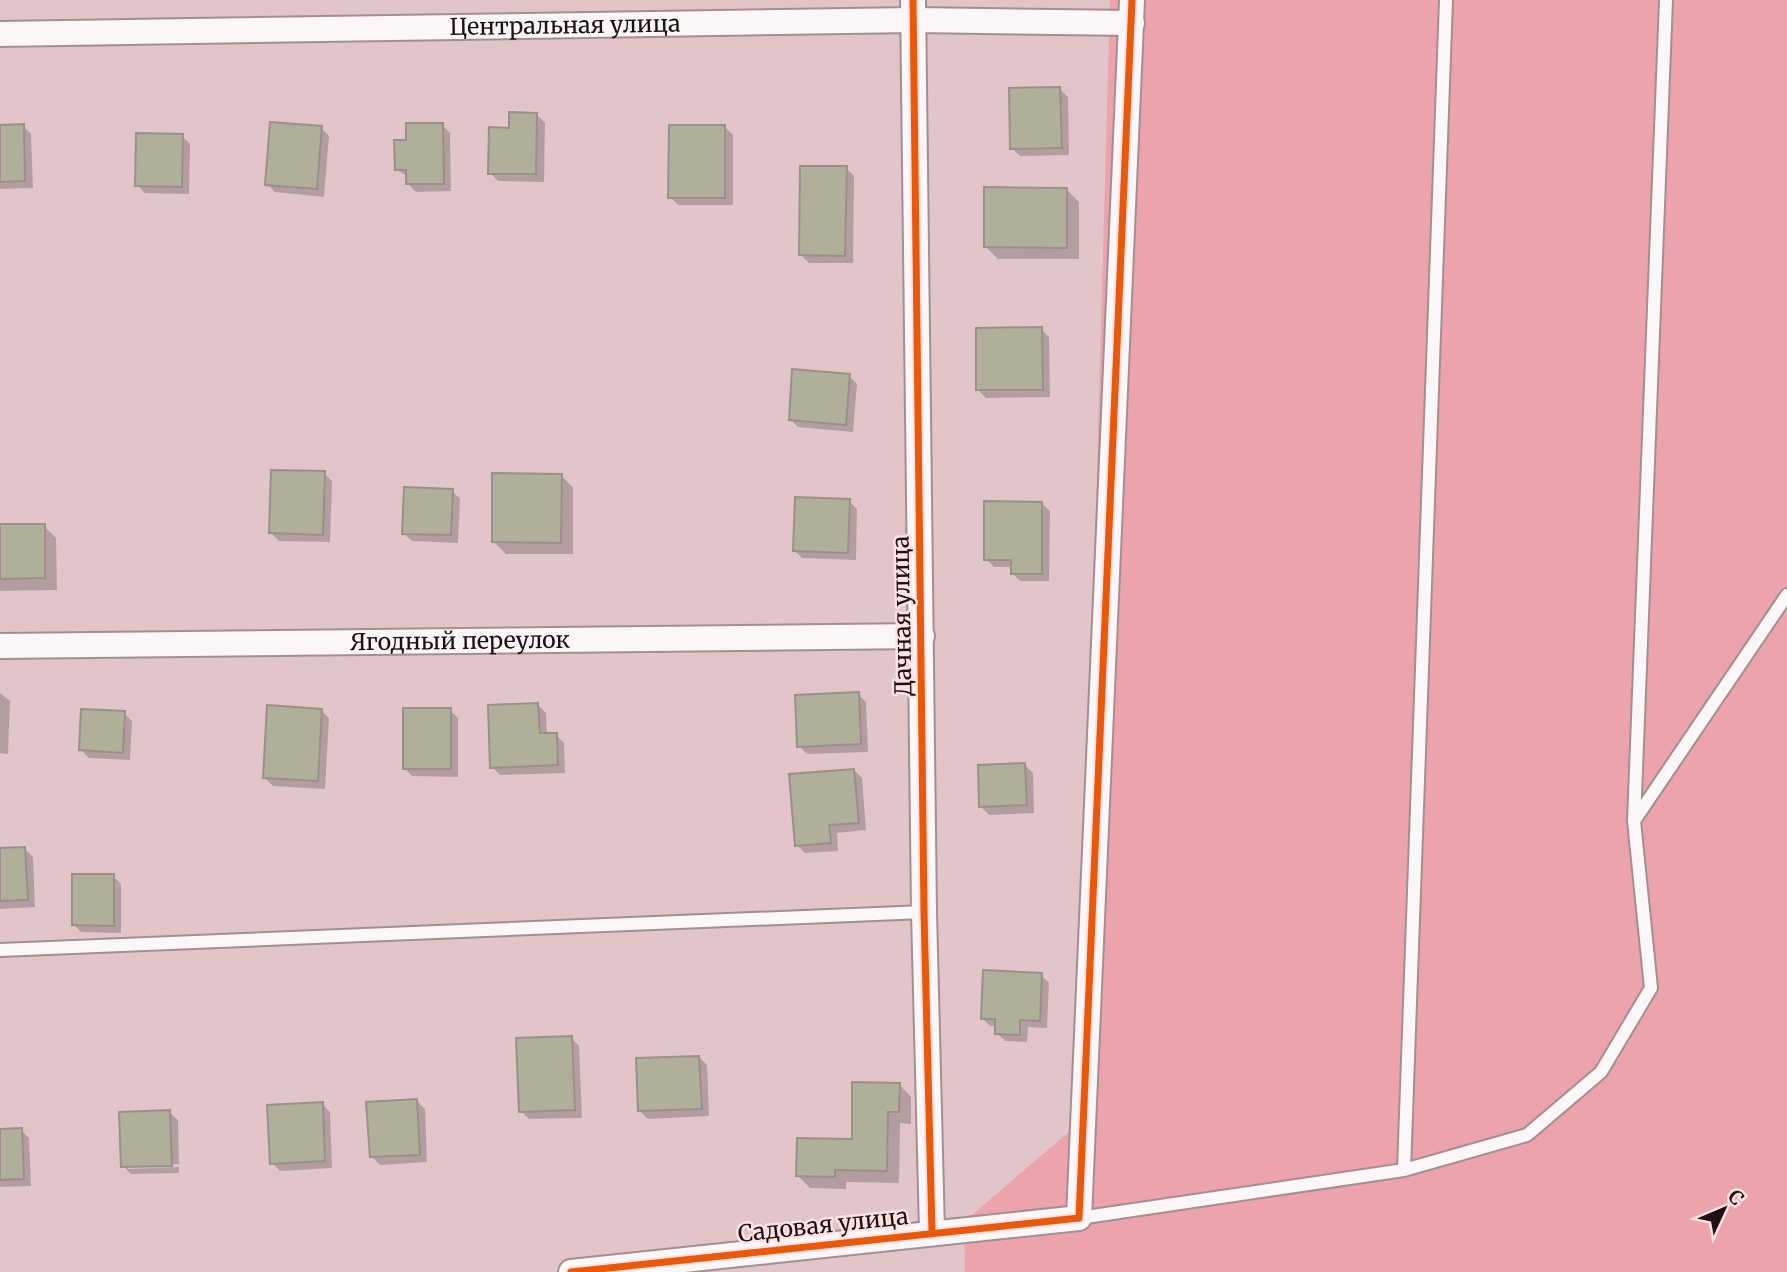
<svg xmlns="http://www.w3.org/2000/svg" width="1787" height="1272" viewBox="0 0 1787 1272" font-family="Merriweather,serif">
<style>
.green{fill:#eca3ab}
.shadow{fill:#0003}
.building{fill:#afaf9a;stroke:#99908b;stroke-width:2}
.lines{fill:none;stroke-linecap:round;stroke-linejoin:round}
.service-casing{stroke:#a38e90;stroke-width:16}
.minor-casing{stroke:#a38e90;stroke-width:28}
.service{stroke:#fbf6f7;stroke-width:12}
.minor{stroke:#fbf6f7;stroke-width:24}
.cycleway-casing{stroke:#fde2e3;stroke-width:11}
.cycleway{stroke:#e8590c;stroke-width:7}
.labels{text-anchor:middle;stroke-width:5;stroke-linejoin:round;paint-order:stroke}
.street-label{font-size:23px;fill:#200f10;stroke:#fde2e3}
</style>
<rect width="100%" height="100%" fill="#e2c5c8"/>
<path class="green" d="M1110,0h677v1272h-822l-1,-50 115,-99z"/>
<path class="shadow" d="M1060,89l8,8 1,58 -49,1 -8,-8z
M537,115l8,8 -1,59 -46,-1 -8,-8 21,-44z
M442,125l8,8 1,58 -35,1 -8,-8v-7l-12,-8 12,-28z
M23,126l8,8 2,54 -33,1v-62z
M725,127l8,8v70h-55l-8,-8z
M321,128l8,8 -5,61 -49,-5 -8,-8z
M182,136l8,8 -1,50 -44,-1 -8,-8z
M846,168l8,8 -1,87h-44l-8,-8z
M1067,190l12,12v57h-81l-12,-12z
M1041,329l8,8 1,60 -64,1 -8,-8z
M849,376l8,8 -4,48 -55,-5 -8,-8z
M324,473l8,8 -2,61 -51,-1 -8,-8z
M561,475l12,13v66h-67l-12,-12z
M452,491l8,8 -2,44 -46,-2 -9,-8z
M849,501l8,8 -1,51 -54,-2 -8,-8z
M1042,503l8,8 -1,70h-29l-8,-8v-6h-18l-8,-8z
M0,526h44l12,12 1,52 -57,1z
M0,693l10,8 -2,53 -8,-1z
M858,694l8,8 2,50 -61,2 -8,-8z
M538,705l8,8 1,22h9l8,8 1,30 -65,2 -8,-8z
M321,710l8,8 -4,71 -52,-3 -8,-8z
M450,710l8,8v59l-46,-1 -8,-8z
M124,713l8,8 -2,39 -41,-2 -8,-8z
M1025,765l8,8 1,40 -45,2 -8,-8z
M854,770l8,8 4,52 -29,3 1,18 -33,2 -8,-8z
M25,849l8,8 2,50 -35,2v-59z
M113,876l8,8v49l-40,-1 -8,-8z
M1041,975l8,8 -2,45 -19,-1 -1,15 -22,-1 -8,-8v-7h-7l-8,-8z
M571,1038l8,8 3,72 -53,1 -8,-8z
M699,1057l8,8 2,51 -61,3 -8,-8z
M899,1084l12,13v27l-11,-1 -1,60 -53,-1v7l-36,-1 -12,-12 55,-35z
M417,1101l8,8 2,53 -47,3 -8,-8z
M322,1104l8,8 2,56 -52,3 -8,-8z
M169,1112l9,8 1,44 -51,1v4l51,-2v6l-48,1 -8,-8z
M0,1130h21l8,8 2,48 -31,1z"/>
<path class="building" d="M1060,87l2,61 -52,1 -1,-61z
M509,112l28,1 -1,61h-48l1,-47 20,1z
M270,122l52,4 -5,63 -52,-4z
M406,123h37l1,61h-38v-14h-11l-1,-30h12z
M24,124l1,57 -25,1v-57z
M669,125h56v73h-57z
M136,133l47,1 -1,53 -47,-1z
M800,166h47l-2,90 -46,-1z
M984,187l83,1v60l-83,-1z
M1042,327l1,63h-67v-62z
M792,369l58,5 -4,51 -57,-5z
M271,470l54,1 -2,64 -54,-2z
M492,473l70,1 -1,69 -69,-1z
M404,487l49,2 -2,46 -49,-1z
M795,497l55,2 -2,54 -55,-2z
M984,501l58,1v72h-31v-14h-27z
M0,524h45v54l-45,1z
M859,692l2,52 -64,3 -2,-52z
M538,703l2,30h17l1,32 -68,3 -2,-63z
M267,705l55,4 -4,72 -55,-3z
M403,708h48v61h-48z
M81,709l44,2 -2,42 -44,-3z
M1025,763l2,42 -48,2 -1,-42z
M854,769l5,54 -30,2 2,18 -36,3 -6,-72z
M25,847l3,53 -28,1v-53z
M72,874h42v52l-42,-1z
M983,970l59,3 -2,48 -20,-1v15l-25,-1v-15h-14z
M572,1036l3,74 -56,2 -3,-74z
M699,1056l3,53 -64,2 -2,-53z
M852,1082l48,1 -1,29h-11l-1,59 -52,-1v7l-39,-1 1,-38 55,1z
M417,1099l3,56 -50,2 -4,-55z
M323,1102l2,59 -55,3 -3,-59z
M170,1110l2,56 -51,1 -2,-55z
M22,1128l2,51 -24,1v-51z"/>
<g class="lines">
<defs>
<path id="service" d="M1634,821l153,-226
M0,950l924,-38
M1404,1170l42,-1170
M1079,1218l325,-48 123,-35 74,-63 50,-84 -17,-167 32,-821"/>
<g id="minor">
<path d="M913,0l11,912 8,320"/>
<path id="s1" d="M0,34l914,-14 218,3"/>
<path id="s2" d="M0,646l922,-10"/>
<path d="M571,1272l508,-54 53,-1218"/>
</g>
</defs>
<use href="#service" class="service-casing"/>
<use href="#minor" class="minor-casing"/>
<use href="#service" class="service"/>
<use href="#minor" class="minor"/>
<defs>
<path id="cycleway" d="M913,0l11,912 8,320
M571,1272l508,-54 53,-1218"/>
</defs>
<use href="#cycleway" class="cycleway-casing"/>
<use href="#cycleway" class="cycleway"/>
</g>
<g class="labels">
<g class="street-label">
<text dy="8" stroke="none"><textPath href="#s1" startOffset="565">Центральная улица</textPath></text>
<text transform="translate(902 616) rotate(-91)" y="8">Дачная улица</text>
<text dy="8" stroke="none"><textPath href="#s2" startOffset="460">Ягодный переулок</textPath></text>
<text transform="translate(823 1225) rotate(-6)" y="8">Садовая улица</text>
</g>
</g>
<g transform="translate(1724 1209) rotate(46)" stroke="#fde2e3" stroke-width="5" paint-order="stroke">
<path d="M0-5L12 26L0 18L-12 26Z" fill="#200f10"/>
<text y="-10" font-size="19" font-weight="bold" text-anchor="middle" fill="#200f10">С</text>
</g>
</svg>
